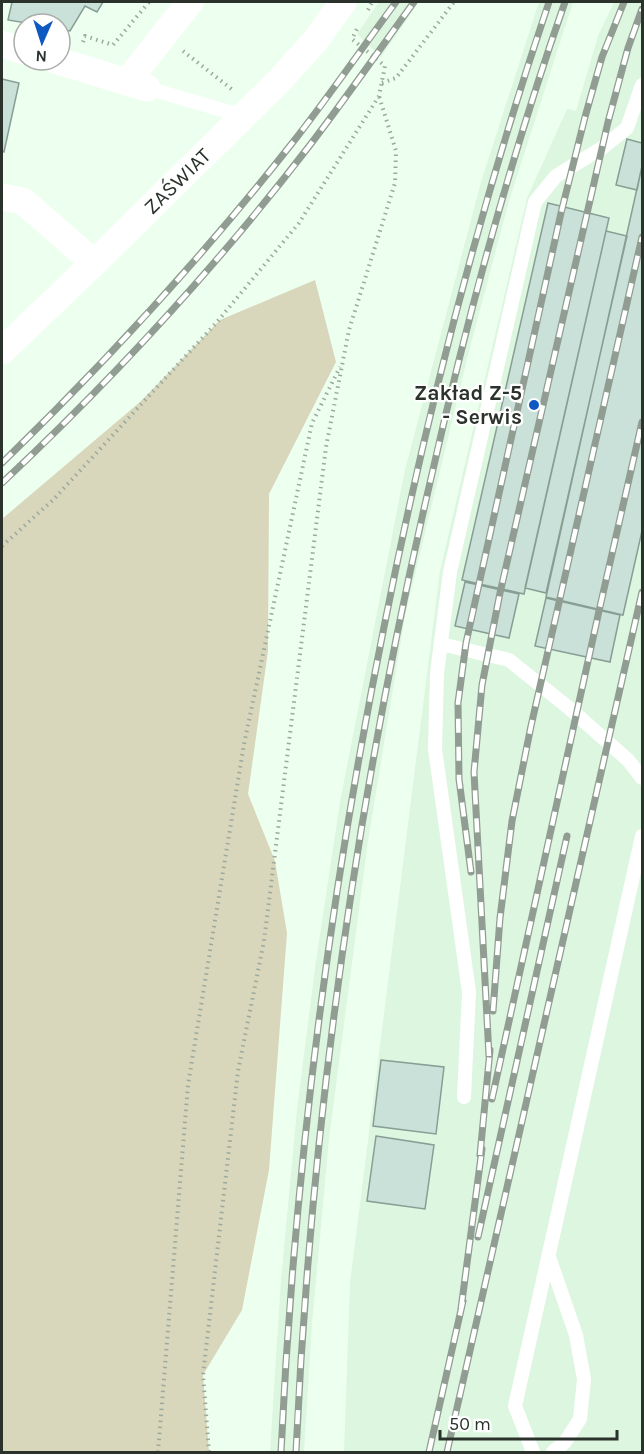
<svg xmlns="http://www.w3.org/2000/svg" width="644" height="1454" viewBox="0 0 644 1454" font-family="Karla,sans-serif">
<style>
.built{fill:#ddf6e0}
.green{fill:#d8d6bb}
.building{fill:#c9e1d8;stroke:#879e95;stroke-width:1.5}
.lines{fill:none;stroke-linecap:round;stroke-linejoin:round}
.path{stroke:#9caa9d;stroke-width:4;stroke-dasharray:1.5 4.5;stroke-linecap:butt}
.lane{stroke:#fff;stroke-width:14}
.street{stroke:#fff;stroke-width:27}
.rail-casing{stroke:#919d92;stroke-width:7}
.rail{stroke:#fff;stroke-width:4.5;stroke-dasharray:14;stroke-linecap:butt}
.poi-dot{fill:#0e58c2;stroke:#fff;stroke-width:2}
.labels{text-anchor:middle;stroke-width:4.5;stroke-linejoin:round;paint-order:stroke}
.street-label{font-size:21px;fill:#2b322c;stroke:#fff}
.poi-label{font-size:21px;font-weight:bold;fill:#2b322c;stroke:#fff;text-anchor:end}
</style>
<rect width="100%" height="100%" fill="#edffee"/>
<path class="built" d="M379,2h40l-38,55 -24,-23z
M539,2h34l-64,199 -41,154 -63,261 -37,225 -39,298 -17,185 -8,128h-34l11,-172 16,-170 18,-142 25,-166 65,-332 76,-288z
M614,2h28v1450h-298l6,-169 90,-712 87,-373 40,-89 9,2 22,-75z"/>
<path class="green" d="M315,280l21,82 -67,132 -1,157 -20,143 27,67 12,72 -18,237 -27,140 -39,65 6,77h-207v-933l138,-117 80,-82z"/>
<path class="building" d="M12,2h91l-6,10 -12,-6 -15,25 -10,-2v-5h-28l-24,-4z
M2,79l17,4 -15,69 -2,-1z
M627,139l15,4v23l-5,24 -21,-5z
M642,166v365l-19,84 -77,-18z
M548,203l61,15 -85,376 -62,-14z
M606,231l21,5 -81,357 -21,-5z
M465,582l54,12 -10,44 -54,-12z
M546,598l74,17 -10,47 -75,-16z
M381,1060l63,7 -8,67 -63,-8z
M376,1136l58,9 -9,64 -58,-8z"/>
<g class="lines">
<path class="path" d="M368,10l4,-8
M83,42l2,-6 28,9 36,-43
M183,51l51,40
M382,83l14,-5 58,-76
M2,546l51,-46 164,-178 82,-99 80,-127 6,-30 -33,-27 6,-12
M158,1452l30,-367 56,-341 68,-321 28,-56
M209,1452l-6,-77 35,-304 26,-130 62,-494 23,-117 46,-147 1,-32 -17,-55"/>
<path class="lane" d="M147,88l96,28
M441,644l68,16 60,48 59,52 14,18
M464,1097l5,-105 -34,-243 2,-76 13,-101 85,-370 21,-26 46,-28 25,-20 15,-43
M549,1257l27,78 8,44 -4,40 -15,23 -12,10
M533,1452l-18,-46 127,-570"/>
<g class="street">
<path d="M2,44l22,7"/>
<path d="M55,60l92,28"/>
<path d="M127,82l63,-80"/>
<path d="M2,197l21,4 71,62"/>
<path id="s1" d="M2,351l92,-88 184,-181 37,-41 28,-39"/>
</g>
<defs>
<path id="rail" d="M2,463c105,-102 204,-210 295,-326 34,-44 66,-90 99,-135
M2,483c111,-104 215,-217 308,-338 36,-47 70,-96 104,-143
M471,872l-12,-93 -1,-76 8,-60 95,-430 24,-96 17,-60 22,-55
M493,1011l7,-93 12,-97 19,-95 111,-489
M489,1056l-15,-284 8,-87 18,-92 108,-471 20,-74 14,-39
M492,1099l107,-488 43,-189
M480,1155l10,-105
M478,1237l89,-401
M461,1309l21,-160
M281,1452c13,-277 48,-553 103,-825 42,-212 96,-421 165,-625
M296,1452c15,-329 61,-657 136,-978 36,-160 79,-318 133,-472
M429,1452l34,-151
M447,1452l195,-860"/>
</defs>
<use href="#rail" class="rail-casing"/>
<use href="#rail" class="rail"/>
</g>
<circle class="poi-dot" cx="534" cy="405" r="6"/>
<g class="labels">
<g class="street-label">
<text dy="7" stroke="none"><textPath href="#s1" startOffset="244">ZAŚWIAT</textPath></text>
</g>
<g class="poi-label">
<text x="522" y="400">Zakład Z-5<tspan x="522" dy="24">- Serwis</tspan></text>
</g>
</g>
<rect width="644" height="1454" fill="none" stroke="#2b322c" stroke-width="6"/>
<g transform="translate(42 42) rotate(183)"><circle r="28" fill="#ffffff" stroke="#aaadab" stroke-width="1.5"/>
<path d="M0-4.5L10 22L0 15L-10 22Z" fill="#0e58c2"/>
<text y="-9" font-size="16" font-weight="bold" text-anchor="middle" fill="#2b322c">N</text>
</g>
<path d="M440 1430v9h177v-9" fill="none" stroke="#2b322c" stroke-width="3"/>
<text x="449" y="1430" font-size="18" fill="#2b322c" stroke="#ffffff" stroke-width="4.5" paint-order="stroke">50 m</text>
</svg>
